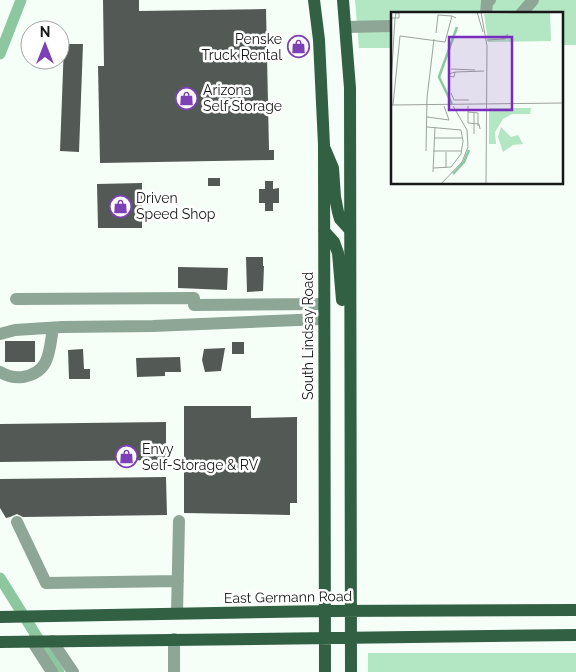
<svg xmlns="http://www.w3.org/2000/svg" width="576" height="672" viewBox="0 0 576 672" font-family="Raleway,sans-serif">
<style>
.green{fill:#b3e6c3}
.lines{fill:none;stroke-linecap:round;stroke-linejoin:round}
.canal{stroke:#8cc7a0;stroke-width:11}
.building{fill:#535955}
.minor{stroke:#8ea695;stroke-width:12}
.major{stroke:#326043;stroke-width:12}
.labels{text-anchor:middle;stroke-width:5;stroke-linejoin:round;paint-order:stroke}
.poi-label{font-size:14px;fill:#171918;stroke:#fff;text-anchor:start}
.street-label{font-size:14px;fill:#171918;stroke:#fff}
.inset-river{fill:none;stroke:#8cc7a0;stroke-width:2.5}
.inset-road{fill:none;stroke:#9da29e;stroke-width:1}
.view{fill:#7b2cbf;fill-opacity:0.15;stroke:#7b2cbf;stroke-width:2.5}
.inset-edge{fill:none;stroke:#171918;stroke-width:2.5}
</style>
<rect width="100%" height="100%" fill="#f6fef8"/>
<path class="green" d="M355,0h221v45h-14v-31h-170v34h-33z
M368,653h208v19h-208z"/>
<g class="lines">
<path class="canal" d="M0,54l21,-54
M0,578l59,94"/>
</g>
<path class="building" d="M103,0h36v11l127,-2 3,141h5v10l-174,3 -2,-97h6z
M291,39h13v15l-13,1z
M64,44h19l-4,108 -19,-1z
M208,178h12v8h-12z
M265,181h8v8l6,-1v15h-6v8h-8v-8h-6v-14h6z
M142,183v45h-44l-1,-44z
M246,257h17v9h1l-1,25 -16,1z
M178,267l50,1 -1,22 -49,-2z
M5,341h30v21h-30z
M232,342h12v12h-12z
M225,348l-4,23 -16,1 -3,-12 2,-11z
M83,349l1,20h6v10h-21l-1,-29z
M180,357l1,15h-16v4l-28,1 -1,-19z
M184,406h67v12l46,-1v86h-7v12l-106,-2z
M166,422v38l-166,2v-38z
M166,477l1,38 -144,2 -6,-3 -7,3 -4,1 -6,-10v-29z"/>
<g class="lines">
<path class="minor" d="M486,14l1,-12 3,-2
M521,14l12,-14
M346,27l46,-1
M16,299l178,-1v7l129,-1
M0,334l15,-4 47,-3 91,-1 170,-7
M0,372c7,4 16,6 23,5 28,-5 26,-27 30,-49
M17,522l29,61 132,-2
M177,613l2,-92
M32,641l20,31
M52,641l21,31
M174,672v-33"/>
<path class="major" d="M314,0l5,40 5,105 1,527
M343,0l7,88 1,584
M325,149l8,19 2,29 3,15 2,7 10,11
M324,231l10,11 4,11 4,47
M0,617l325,-6 251,-1
M0,642l576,-7"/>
</g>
<defs>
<symbol id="shop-ring" viewBox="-11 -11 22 22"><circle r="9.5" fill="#fff" stroke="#7d40b5" stroke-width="1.5"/><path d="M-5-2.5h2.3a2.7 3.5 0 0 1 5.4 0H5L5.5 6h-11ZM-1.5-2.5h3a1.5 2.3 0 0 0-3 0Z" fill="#7d40b5"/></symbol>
</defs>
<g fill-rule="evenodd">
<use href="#shop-ring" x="286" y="34" width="25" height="25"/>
<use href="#shop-ring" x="174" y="86" width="25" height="25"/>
<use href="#shop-ring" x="108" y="194" width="25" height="25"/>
<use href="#shop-ring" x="114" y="444" width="25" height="25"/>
</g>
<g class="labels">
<g class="poi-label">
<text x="282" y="44" text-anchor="end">Penske<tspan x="282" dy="16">Truck Rental</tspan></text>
<text x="203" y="95">Arizona<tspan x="203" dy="16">Self Storage</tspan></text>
<text x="136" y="203">Driven<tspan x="136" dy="16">Speed Shop</tspan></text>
<text x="142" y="454">Envy<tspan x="142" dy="16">Self-Storage &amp; RV</tspan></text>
</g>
<g class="street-label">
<text transform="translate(308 336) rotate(-90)" y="5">South Lindsay Road</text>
<text transform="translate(288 597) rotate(-1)" y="5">East Germann Road</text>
</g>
</g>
<g transform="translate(391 12)">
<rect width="172" height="172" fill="#f6fef8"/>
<path d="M159,0l1,29 -63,1 -4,-28zM98,96h42l-1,6h-18l-9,5 -8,13 1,12h-7zM110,115l10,10 7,-2 5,9 -10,1 -10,7 -5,-15z" fill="#b3e6c3"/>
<path class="inset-river" d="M61,92l-13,-27 18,-50M62,162l11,-12 5,-12"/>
<path class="inset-road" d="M86,0l6,20M90,0l6,34 -1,138M0,6h8v-5h-3l-1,5 -4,66M45,21l2,-18 14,1M96,28h1l14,-1h3l3,-5 -6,5M60,57l24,1M64,60l-1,5 -6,-1 3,-3 5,-1 28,-1M60,81l3,7h15M0,93l173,-2M2,93l7,-69 45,6 7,-26 4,2M77,94v17l11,1 1,5M77,100l10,1v13M83,100v22M36,105l22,3 -5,-14M36,115l34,3 2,11 -2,13 -10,13 -18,1M44,126h27M35,139l1,-53 7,-59M42,139h29M55,140v16M42,160l2,-45M14,172h30M50,172l21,-22 6,-15 -1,-17 -14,-24M59,172h23"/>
<path class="view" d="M58,25h63v73h-63z"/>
<rect width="172" height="172" class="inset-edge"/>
</g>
<g transform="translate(45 45)"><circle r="24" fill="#ffffff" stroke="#a2a3a3"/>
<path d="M0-4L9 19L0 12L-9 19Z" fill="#7d40b5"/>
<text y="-8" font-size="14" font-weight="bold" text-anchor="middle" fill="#171918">N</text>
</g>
</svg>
